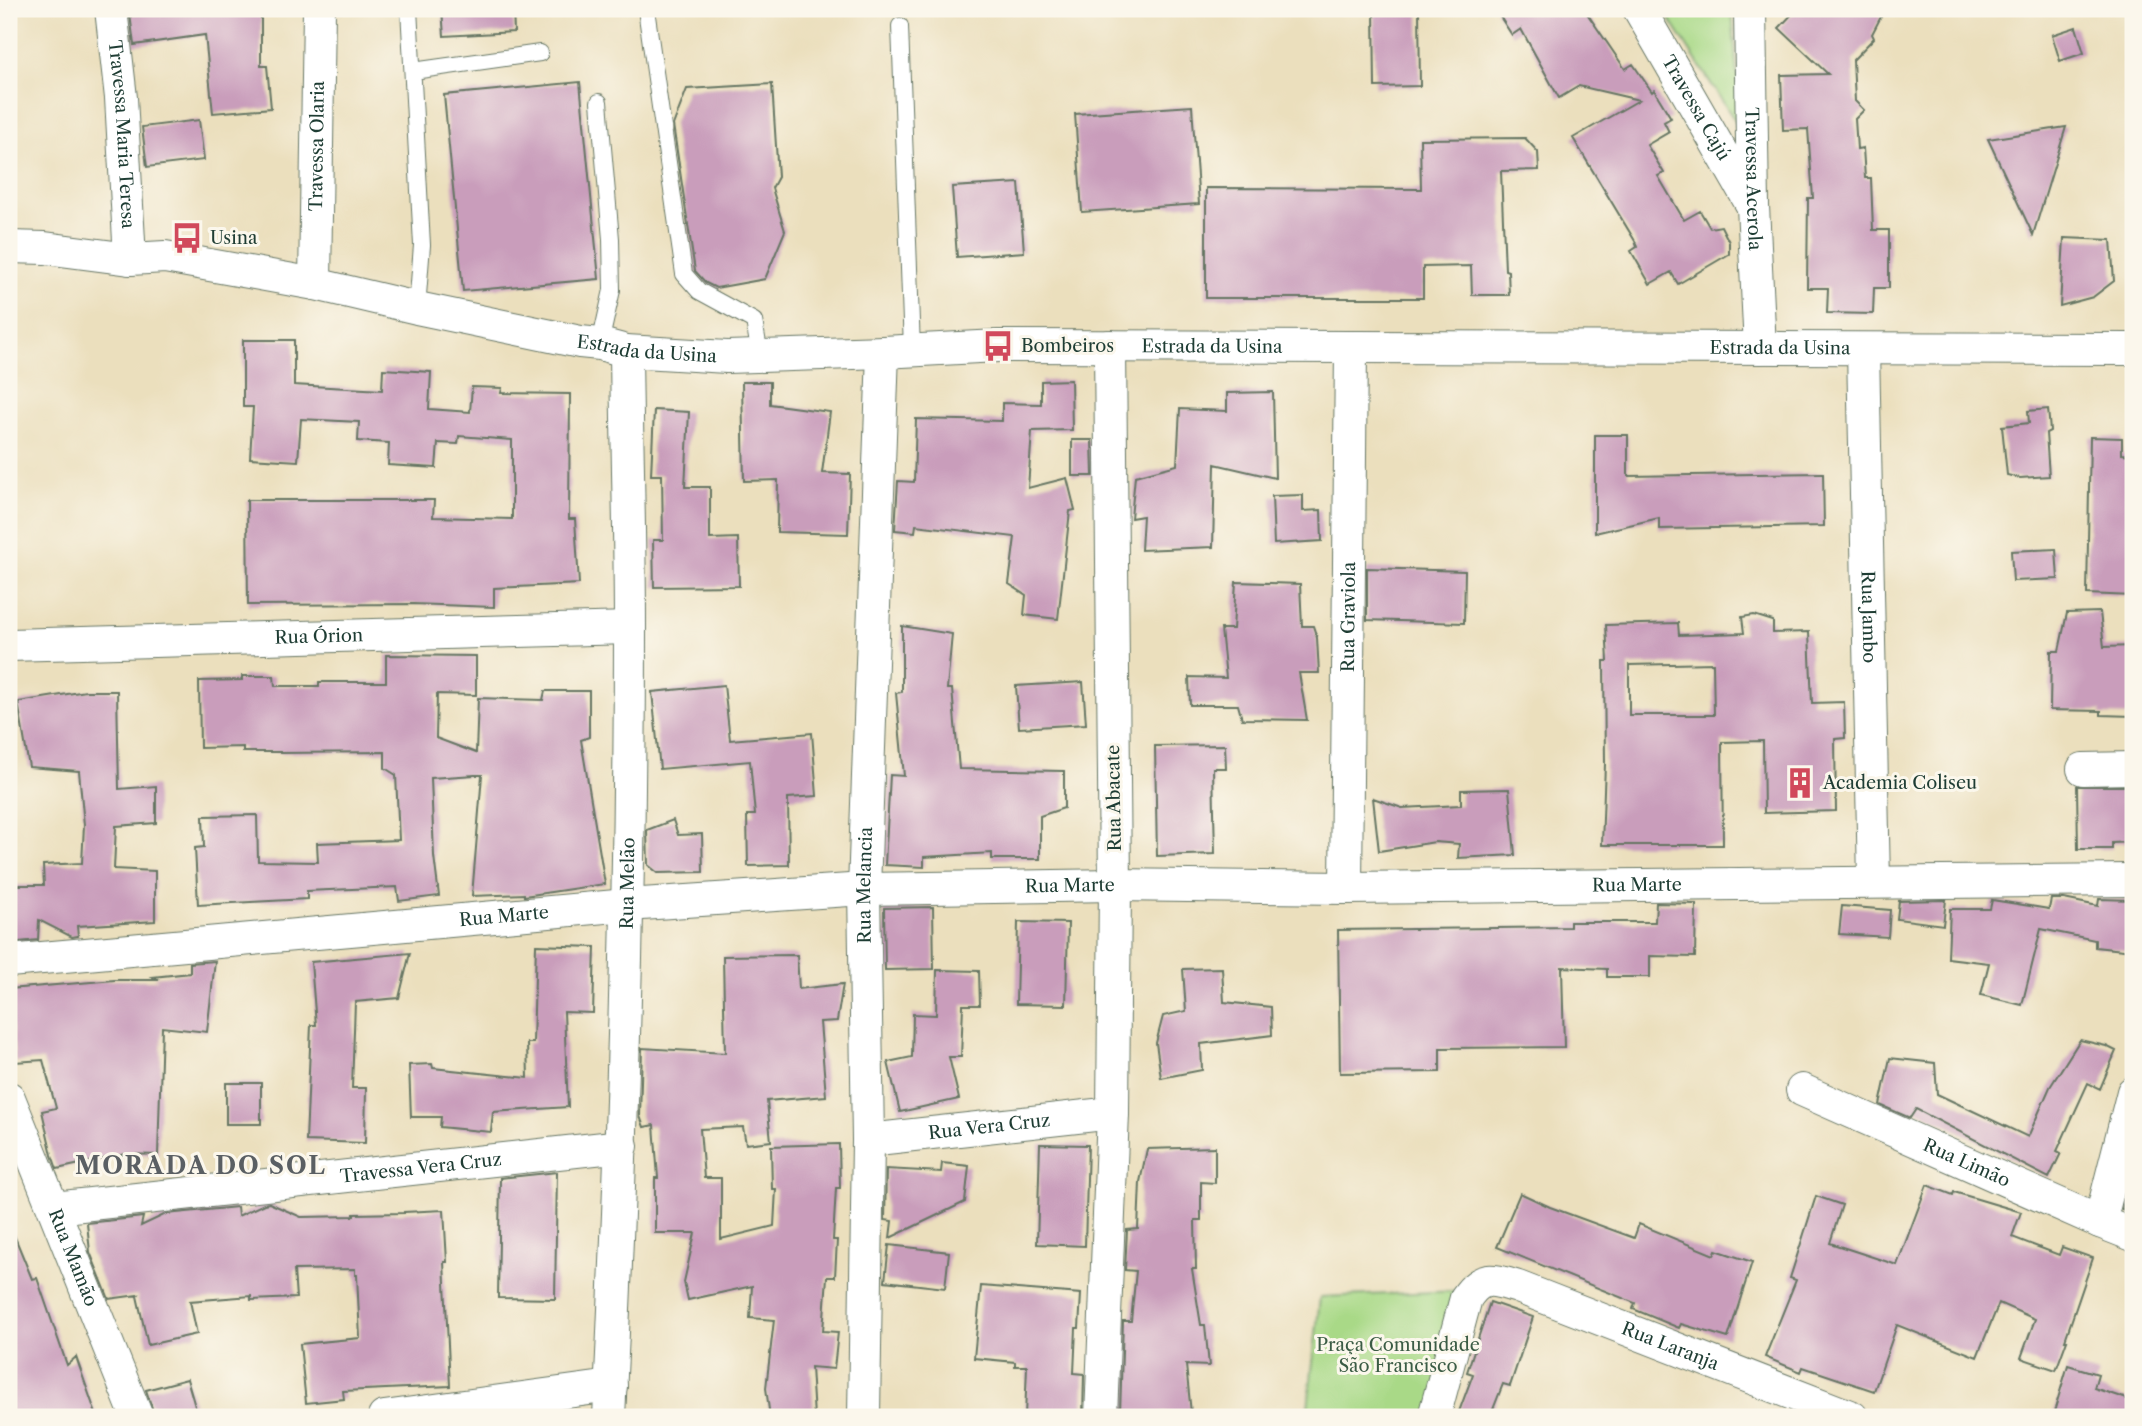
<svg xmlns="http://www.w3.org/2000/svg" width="2142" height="1426" viewBox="0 0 2142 1426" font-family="'Libre Caslon Text',serif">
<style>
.green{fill:#a9d987;stroke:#648b5e;stroke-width:2}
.building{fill:#c99dbb;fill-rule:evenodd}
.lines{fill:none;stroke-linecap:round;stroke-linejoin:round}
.service-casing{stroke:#667664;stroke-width:18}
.minor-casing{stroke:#667664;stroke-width:34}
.service{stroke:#fff;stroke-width:16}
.minor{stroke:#fff;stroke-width:32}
.labels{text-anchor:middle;stroke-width:6;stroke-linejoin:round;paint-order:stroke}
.street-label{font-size:18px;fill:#1f3d34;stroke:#fbf7ec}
.poi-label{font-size:18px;fill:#1f3d34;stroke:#fbf7ec;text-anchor:start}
.park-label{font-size:18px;fill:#3b5c45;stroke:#fbf7ec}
.district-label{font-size:24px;font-weight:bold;letter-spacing:2px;fill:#5a5f63;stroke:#fbf7ec}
</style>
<rect width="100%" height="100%" fill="#fbf7ec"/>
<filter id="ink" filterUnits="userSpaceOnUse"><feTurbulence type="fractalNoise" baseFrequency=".0143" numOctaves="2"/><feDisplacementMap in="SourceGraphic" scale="14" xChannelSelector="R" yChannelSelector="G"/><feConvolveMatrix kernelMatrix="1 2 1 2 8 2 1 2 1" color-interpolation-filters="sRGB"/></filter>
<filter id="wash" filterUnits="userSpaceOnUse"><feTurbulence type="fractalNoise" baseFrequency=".00686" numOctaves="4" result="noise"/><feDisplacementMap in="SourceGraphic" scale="28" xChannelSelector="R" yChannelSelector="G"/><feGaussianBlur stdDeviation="1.57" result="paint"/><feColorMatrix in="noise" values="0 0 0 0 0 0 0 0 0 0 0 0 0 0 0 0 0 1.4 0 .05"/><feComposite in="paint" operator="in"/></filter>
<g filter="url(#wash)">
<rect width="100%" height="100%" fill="#ebdfbd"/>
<path class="green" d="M1663,9h69l9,121z
M1482,1290l-37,127h-138l13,-120z"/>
<g id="blocks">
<path class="building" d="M168,9h93v57h6l4,42 -58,5 -8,-78 -71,10 -4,-31z
M442,9h71l1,23 -70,4z
M1374,9h45l1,77 -45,1z
M1495,9h89l41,60 8,-5 19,28 2,-2 17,28 -7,4 5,10 -22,13 17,28 -6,3 26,44 16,-9 10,17 11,-2 8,16v12l-51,30 -7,-12 -21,12 -19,-33 6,-4 -2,-6 -62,-103 66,-38 -60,-14 -20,12 -38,-69 -9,6z
M1797,9h88l-13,25 2,4 -21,22 2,41 9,9 -9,9 2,30 6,-1 2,30h6l2,52h16v58h-15l-1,26 -46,-1 1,-25h-21l1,-90h5l-5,-69 -25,1 -2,-55 47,-1 -49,-46z
M2076,27l8,26 -24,8 -8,-26z
M580,82l19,197 -136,12 -19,-196z
M772,84l6,93 -6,11 13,43 -20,48 -49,9 -10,-5 -11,-12 -22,-146 14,-36z
M1192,106l7,98 -117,8 -7,-98z
M199,120l5,40 -57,7 -5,-40z
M2066,127l-33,108 -45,-96z
M1525,138l13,14 1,18 -38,1 4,99 3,1 1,24h-37l-1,-29 -48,1v31h-217v-110l215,1 -1,-50z
M1019,183l5,69 -67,5 -5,-70z
M2064,238l47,2 3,41 -21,16 -33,9z
M243,340h51v45l88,5 1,-21 48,3 -2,37 41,3 2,-25 30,1 -1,5 69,1 -1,125h6l4,65 -85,4v19l-81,-3 -165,1 -1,-105h187l-1,17 79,2v-79l-53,-4 -1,8 -20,-1 -2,25 -48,-3 1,-22 -31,-2 1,-19 -58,-3 -3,42 -48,-3 3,-51h-10z
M1071,380l1,50 -40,1 -4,57 39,-10 8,32 -5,1 -12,108 -34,-4 2,-20 -17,-11 6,-47 -99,-12 -1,7 -20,-2 3,-49 16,1 2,-63 86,2v-18l39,1v-23z
M742,382h28v22l60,8 -8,61 28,1 -2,60 -71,-2 1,-52 -34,1z
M1273,392l2,86 -60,-14 -2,83 -72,3 2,-34 -12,2 4,-42 42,-11 3,-56 47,2v-18z
M2048,409l2,22 -4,2 3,43 -29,2 -13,-3 -5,-49 27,-3 -1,-12z
M654,410l35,2 -4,75h25v52l28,-1 1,48 -85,1 -1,-47h10l-1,-65h-11z
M1595,435h33v41l195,-3 1,53 -165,3v-11l-64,15z
M2090,437l32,1v16l11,1v141l-46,-2z
M1072,440h20l1,36h-21z
M1303,495v16l18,-1 1,31 -48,3 -2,-48z
M2056,549l2,30 -45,2 -2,-30z
M1367,568l98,3 -1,52 -97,-3z
M1236,582l64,2 2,42h11l4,12 2,35h-20l8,47 -65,-1 -4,-14h-48l-1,-28 37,1 -5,-49h12z
M2100,612l4,35 29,-1v70l-32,-1v-4l-51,-1 1,-59h8l8,-38z
M1754,615l19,6v12l36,-1 3,71 32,-1 1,36 -10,1 1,72 -72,2 -1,-72 -41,1 1,103h-121l3,-81 -1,-103h4l-2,-36 72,-2 1,12 65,-2 -2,-16zM1713,663l1,52h-85v-50z
M902,626l50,8 -5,55h5l7,80 105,2v37l-24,8v43h-48v-6l-68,4v10l-39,-2 5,-90 14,1 -8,-83 6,-1z
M386,655l90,1v39l-39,-1 -1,44 40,15 2,-55 65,2 2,-9h44v46l-8,3 24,144 -81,12v-2l-52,2 10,-121h-7l-44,3 3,78 5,40 -40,5 -2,-14 -90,4v8l-109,6 -3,-57 9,-1 -1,-31 54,-1 1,46 60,1 -1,-19 82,-3 -3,-65 -11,-7v-16l-105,1v-1h-37v-5l-43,1 -1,-67 43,-1v-4h32l1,10h44v-4h67z
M1083,682l3,42 -67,4 -3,-42z
M724,685l6,55 82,-7 5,63 -29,2 1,67 -41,1 -1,-51h8l-5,-54 -90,8 -8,-77z
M86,691h31l2,98 37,-3v37l-40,3 -2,43 41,2v50l-78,5 1,10 -6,1 -33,-17 -1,20 -29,3v-58h35l-1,-20 39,-2 2,-38 -5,-54 -50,-4 -11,-65z
M1225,745l1,23h-13l2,86 -58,2 -2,-110z
M2077,786h56v56l-21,1v6h-34z
M1509,789l6,66 -57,3 1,-14 -24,-2 -56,9 -6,-53 29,10 59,-3v-15z
M673,820l5,15 24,-1 1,38 -45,1 -10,-8 -1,-35z
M2051,899h13l34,7 1,-7 34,1v51l-38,-4v-7l-54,-11 -19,76 -41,-10 8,-32 -41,-5 2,-49h40l2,-9 57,9z
M1946,900l-3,25 -46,-6 2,-18z
M1656,903l40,1 -1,53 -45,-1v21h-43v-8l-45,-2 2,80 -124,1v24l-100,1 -2,-143 232,-3v-5h85z
M1842,906l48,4 -2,27 -49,-3z
M933,907l1,62 -49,1 -1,-62z
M1018,922l50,1 -2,82 -50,-1z
M536,945l59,2 -2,66 -29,-1 4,95 -75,5 -2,20 -51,-5 1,-10h-30l-2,-52 23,-1 1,4 95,10 -1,-35h6z
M410,953l-11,45 -44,4 -3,86h14l-1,55 -59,-2 5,-116h5l-5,-63z
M797,955l2,34 44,-5 -6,37 -17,1 6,74 -59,5 4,40 -25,3 -3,-17 -43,2 4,49h17v61l53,-13 2,-37h-4l-1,-43 68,-2 1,44h-4l-3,52h4l-2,37h-8l-4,54 15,1 -4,37 -23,-2 3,50h-44l-4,-29 8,-68 -24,-2 2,-32 -64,14 -4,-18 11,-49h-40v-55h3l-4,-53 -10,2 -4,-11 2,-68 83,5 -2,-97z
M215,961l-8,71 -45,-5 -4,128 -32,-1 -69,15 -5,-14 -10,-44 14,-3 -13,-48 -28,2 -6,-73 106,-9h44l-6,-3 37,-4v-10z
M1222,968l2,34 47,5 1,28 -71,9 1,26 -41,8 -5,-35 7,-27 23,-5 -3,-42z
M937,970l42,1 1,34h-17l-2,52h-12l10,42 -59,13 -12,-50 24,-5 1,-43 23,1z
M2080,1040l26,6 10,5 -16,38 -12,-6 -31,68 4,2 -12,25 -133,-69 -6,9 -30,-13 10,-47 45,5 2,31 91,43 22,-50z
M226,1083h35v41h-35z
M1040,1144l48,1 -3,101 -48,-2z
M1215,1147v36l-14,-1v38h-6l1,49h-4l9,56h4l4,41 -23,-1 5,48h-71l3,-92h8l5,-50 -11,-1 2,-40 11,-1 2,-47 7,-33z
M942,1163l27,3 -4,36 -75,36 2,-17 -7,-1 1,-51 55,3z
M2133,1166v47l-11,-4z
M557,1172l-2,127 -57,-1 2,-120z
M1927,1185l26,10 1,-3 67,20 -9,25 47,18 3,-8 31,11 -28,82h2l-11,30 -35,-12 14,-39 -36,-16 -22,54 -80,-32 -23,66 -71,-24 -2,5 -36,-15 31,-77 -6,-2 26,-82 26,9 -12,38 67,22z
M1520,1193l30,14 84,31 5,-14 75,31 2,-5 36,12 -24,76 -47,-14 -2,4 -46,-19 2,-6 -138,-56z
M269,1203l32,14 53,-1v-2l50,-1v-1l40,-2 3,52h-3l6,124 -107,5 1,8 -38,4 -6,-59 60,-6 -3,-63h-2v-6l-61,1 2,28 -45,2v-4l-61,5 7,33 -49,11 -11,-49 1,-1 -29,4 -19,-47 -3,-29 56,-6 -2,9 25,-12 71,-7 1,9 26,-12z
M9,1225h1l22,54 5,-1 30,87 9,-8 21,60h-88z
M889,1245l60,7 -4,36 -60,-7z
M981,1286l100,8 -2,34h-3l-2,45 10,1 -1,43h-58l2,-51h-12v-4l-41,-4z
M1490,1302l43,15 -23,69 -7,-2 -13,33h-33l16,-43 -6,-2z
M2068,1365l30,9 -4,14 39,13v16h-62l-17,-5z
M187,1379l11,38h-43l-9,-27z"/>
</g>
</g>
<g filter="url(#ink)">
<use href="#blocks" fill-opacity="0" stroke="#667664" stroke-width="2"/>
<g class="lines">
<defs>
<path id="service" d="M409,9l13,236 -5,63
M646,9l38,265 15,17 55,30 6,34
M900,26l12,323
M413,71l127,-18
M599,102l12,137 1,51 -12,54"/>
<g id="minor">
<path id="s1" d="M111,9l10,89 9,161"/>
<path id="s2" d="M1639,9l113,196"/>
<path id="s3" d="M1750,9l3,197 7,142"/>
<path id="s4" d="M9,247l36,1 85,11 35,-2 150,27 102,24 163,34 20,2 26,7 101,6 156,-5 115,-6 1135,3"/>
<path id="s5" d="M315,284l4,-275"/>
<path id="s6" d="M1863,349l11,533"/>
<path id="s7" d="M9,645l621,-17"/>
<path d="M2083,769l50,-1"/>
<path id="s8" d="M1346,888l5,-541"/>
<path id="s9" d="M9,961l618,-56 237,-16 251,-4 231,3 787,-8"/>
<path id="s10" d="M1802,1090l298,132 33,13"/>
<path id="s11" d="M9,1098l128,319"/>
<path id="s12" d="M868,1140l245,-27"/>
<path id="s13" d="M54,1208l568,-62"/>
<path d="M2100,1222l33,-130"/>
<path d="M384,1417l227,-31"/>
<path id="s14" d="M609,1417c13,-262 21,-524 21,-787 0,-93 -3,-186 -4,-279"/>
<path id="s15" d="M864,1417l4,-277 -4,-251 19,-537"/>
<path d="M1101,1417l12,-304 2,-228 -5,-539"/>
<path id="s16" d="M1434,1417l32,-119c16,-24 27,-18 52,-11l334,130"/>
</g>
</defs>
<use href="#service" class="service-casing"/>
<use href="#minor" class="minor-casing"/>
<use href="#service" class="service"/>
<use href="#minor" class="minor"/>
</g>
</g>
<defs>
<symbol id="bus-bare" viewBox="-9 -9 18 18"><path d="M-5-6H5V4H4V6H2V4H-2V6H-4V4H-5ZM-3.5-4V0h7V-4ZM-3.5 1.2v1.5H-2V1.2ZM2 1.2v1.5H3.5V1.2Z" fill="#d1495b" stroke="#fbf7ec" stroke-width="2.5" paint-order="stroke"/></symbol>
<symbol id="building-bare" viewBox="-9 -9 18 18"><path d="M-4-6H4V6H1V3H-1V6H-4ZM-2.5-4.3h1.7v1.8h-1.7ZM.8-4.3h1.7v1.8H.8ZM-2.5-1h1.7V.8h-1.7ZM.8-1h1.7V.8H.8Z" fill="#d1495b" stroke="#fbf7ec" stroke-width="2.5" paint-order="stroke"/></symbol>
</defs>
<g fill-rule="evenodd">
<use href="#bus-bare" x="165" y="216" width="44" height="44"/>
<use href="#bus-bare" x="976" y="324" width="44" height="44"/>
<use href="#building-bare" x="1778" y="761" width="44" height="44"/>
</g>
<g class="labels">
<g class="street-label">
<text dy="6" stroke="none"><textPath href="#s2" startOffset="114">Travessa Cajú</textPath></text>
<text dy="6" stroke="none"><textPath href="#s1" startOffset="126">Travessa Maria Teresa</textPath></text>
<text dy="6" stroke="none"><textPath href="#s5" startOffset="138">Travessa Olaria</textPath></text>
<text dy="6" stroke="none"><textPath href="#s3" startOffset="170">Travessa Acerola</textPath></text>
<text dy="6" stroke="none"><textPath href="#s4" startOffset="1214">Estrada da Usina</textPath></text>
<text dy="6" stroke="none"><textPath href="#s4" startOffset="648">Estrada da Usina</textPath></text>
<text dy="6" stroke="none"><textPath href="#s4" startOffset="1782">Estrada da Usina</textPath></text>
<text dy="6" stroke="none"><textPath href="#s6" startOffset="268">Rua Jambo</textPath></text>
<text dy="6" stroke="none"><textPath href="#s8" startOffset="271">Rua Graviola</textPath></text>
<text dy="6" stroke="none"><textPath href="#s7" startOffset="310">Rua Órion</textPath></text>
<text transform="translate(1114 798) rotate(-91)" y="6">Rua Abacate</text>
<text dy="6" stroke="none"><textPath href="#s14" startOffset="534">Rua Melão</textPath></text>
<text dy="6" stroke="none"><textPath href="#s15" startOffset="532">Rua Melancia</textPath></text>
<text dy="6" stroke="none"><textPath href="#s9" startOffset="1631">Rua Marte</textPath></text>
<text dy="6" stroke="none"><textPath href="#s9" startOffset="1064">Rua Marte</textPath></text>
<text dy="6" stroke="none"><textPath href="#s9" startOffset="497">Rua Marte</textPath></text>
<text dy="6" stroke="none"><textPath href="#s12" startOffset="122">Rua Vera Cruz</textPath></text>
<text dy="6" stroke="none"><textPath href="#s10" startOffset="180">Rua Limão</textPath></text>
<text dy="6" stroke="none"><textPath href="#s13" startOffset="369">Travessa Vera Cruz</textPath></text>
<text dy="6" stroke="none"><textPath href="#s11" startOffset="172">Rua Mamão</textPath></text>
<text dy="6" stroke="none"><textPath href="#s16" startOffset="346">Rua Laranja</textPath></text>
</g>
<g class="poi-label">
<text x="210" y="244">Usina</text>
<text x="1021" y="352">Bombeiros</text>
<text x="1823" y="789">Academia Coliseu</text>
</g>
<g class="park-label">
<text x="1398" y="1351">Praça Comunidade<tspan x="1398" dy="21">São Francisco</tspan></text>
</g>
<g class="district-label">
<text x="201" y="1174">MORADA DO SOL</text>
</g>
</g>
<rect width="2142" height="1426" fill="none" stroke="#fbf7ec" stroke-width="35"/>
</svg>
